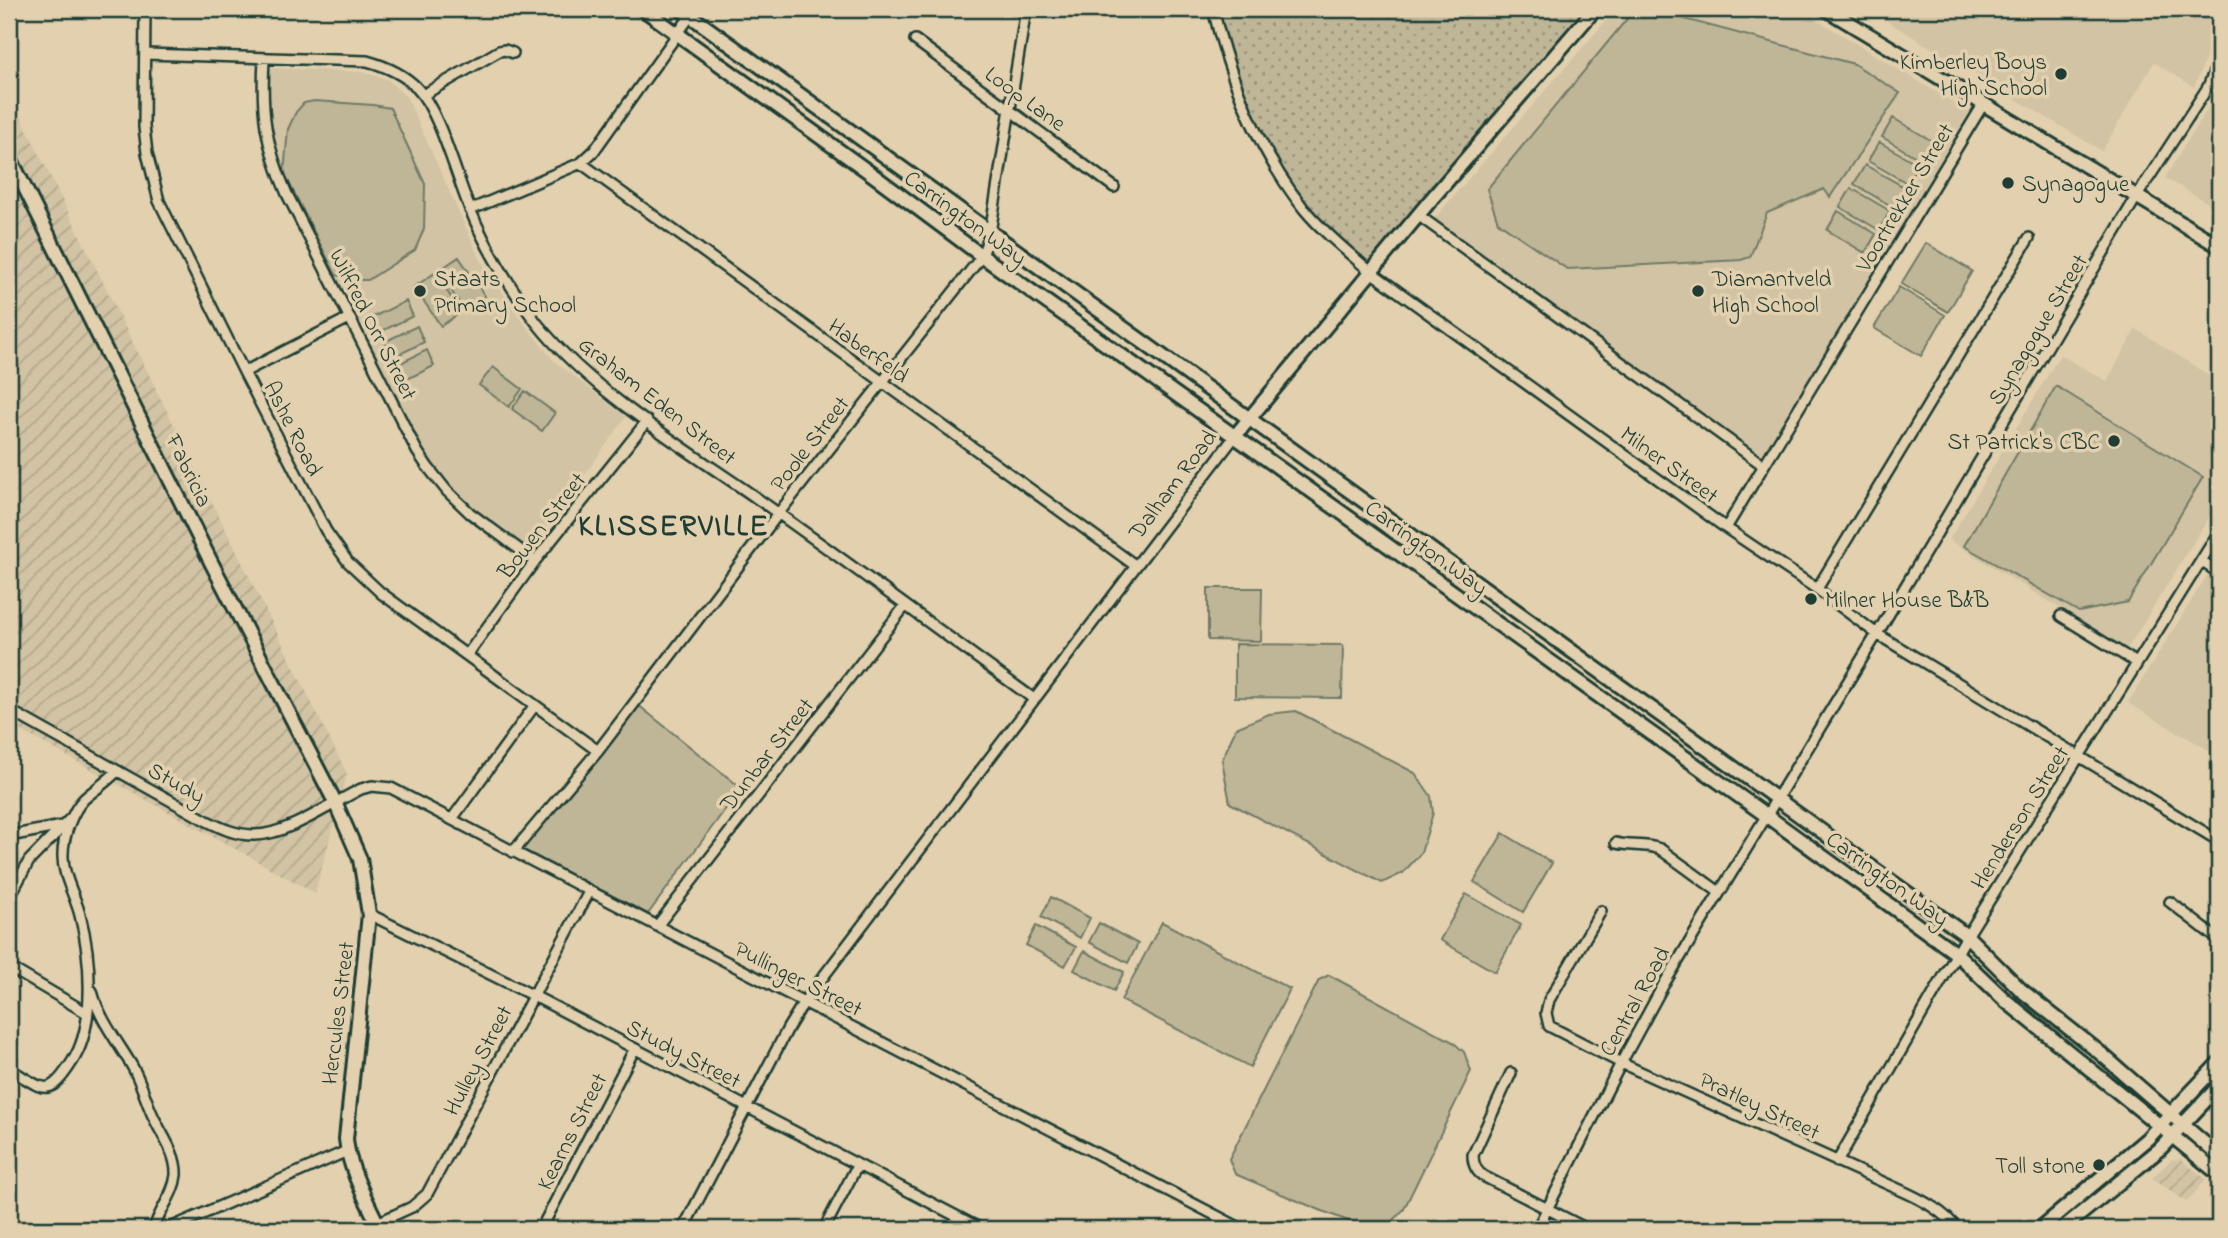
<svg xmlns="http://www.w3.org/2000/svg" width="2228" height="1238" viewBox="0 0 2228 1238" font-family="'Indie Flower',sans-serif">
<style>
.built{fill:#d1c3a3}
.industrial{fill:url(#industrial-furrows)}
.grass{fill:#bfb698;stroke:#6f7a66;stroke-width:2}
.park{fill:url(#park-dots);stroke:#6f7a66;stroke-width:2}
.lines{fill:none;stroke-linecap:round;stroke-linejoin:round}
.street-casing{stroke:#1f3d34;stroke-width:14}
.secondary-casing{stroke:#1f3d34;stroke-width:18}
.street{stroke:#e2d0ae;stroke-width:9}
.secondary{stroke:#e2d0ae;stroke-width:12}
.poi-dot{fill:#1f3d34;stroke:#e2d0ae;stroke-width:2.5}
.labels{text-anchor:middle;stroke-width:7;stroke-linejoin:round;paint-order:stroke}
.poi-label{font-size:23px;fill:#1f3d34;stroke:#e2d0ae;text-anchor:start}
.street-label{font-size:23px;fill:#1f3d34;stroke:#e2d0ae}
.district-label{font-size:30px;font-weight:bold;letter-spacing:2px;fill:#1f3d34;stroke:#e2d0ae}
</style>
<defs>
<pattern id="industrial-furrows" width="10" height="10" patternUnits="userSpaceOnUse" patternTransform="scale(1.75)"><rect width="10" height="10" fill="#d1c3a3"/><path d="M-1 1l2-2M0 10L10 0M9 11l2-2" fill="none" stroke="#b3a88d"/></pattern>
<pattern id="park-dots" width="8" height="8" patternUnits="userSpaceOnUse" patternTransform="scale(1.75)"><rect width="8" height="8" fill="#bfb698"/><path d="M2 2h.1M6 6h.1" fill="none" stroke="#9b957d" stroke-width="1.8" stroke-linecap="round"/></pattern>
</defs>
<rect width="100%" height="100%" fill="#e2d0ae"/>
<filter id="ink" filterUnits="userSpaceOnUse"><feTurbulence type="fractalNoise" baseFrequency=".0143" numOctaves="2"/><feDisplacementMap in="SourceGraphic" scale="14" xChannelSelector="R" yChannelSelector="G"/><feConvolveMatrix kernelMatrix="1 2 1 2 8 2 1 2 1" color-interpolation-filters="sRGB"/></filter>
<g filter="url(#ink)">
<path class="built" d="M1616,9h183l170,103 -205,345 -330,-238z
M1867,9h352v17l-25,61 -40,-25 -52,89z
M264,68l98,4 25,7 20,19 74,163 41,60 31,39 73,57 -95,132 -61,-45 -54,-56 -138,-281 -9,-30z
M2219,102v107l-54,-31 44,-72z
M2136,329l83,53v119l-92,148 -178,-109 111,-185 47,26z
M2208,574l11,7v175l-91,-53z"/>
<path class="industrial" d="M9,102l7,5 331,667 -32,119 -306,-169z
M2180,1159l26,20 -19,23 -35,-24 19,-18z"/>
<path class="grass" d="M1635,9h12l207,55 46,29 -70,104 -6,-8 -57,24 -17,44 -9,3 -174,9 -69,-47 -11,-33z
M315,101l58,4 17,3 35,76 -1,45 -9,21 -47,30h-14l-18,-5 -52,-102 4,-44 8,-17 8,-9z
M1893,118l39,23 -11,19 -39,-23z
M1879,142l39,22 -11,19 -39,-22z
M1865,165l39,22 -11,20 -39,-23z
M1851,188l39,23 -11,19 -39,-23z
M1838,211l38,23 -11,19 -38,-23z
M1926,243l46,28 -24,41 -47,-28z
M459,257l26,39 -21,14 -26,-39z
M435,273l26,39 -20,14 -27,-39z
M1899,287l46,28 -24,41 -47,-28z
M406,301l7,15 -33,16 -7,-15z
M417,326l7,16 -32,16 -8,-16z
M427,350l7,16 -33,16 -7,-16z
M493,367l29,22 -13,18 -30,-22z
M2056,386l147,91 -75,125 -49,10 -115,-66z
M525,391l30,22 -13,18 -30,-22z
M1208,588h54l-1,53 -53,-1z
M1235,644l108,1 -1,53 -107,-1z
M632,700l109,88 -93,126 -128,-65z
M1296,711l119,62 16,23 2,17 -12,40 -18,20 -21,10 -152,-80 -8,-43 14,-32 33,-14z
M1503,833l49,30 -29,49 -49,-30z
M1466,894l55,31 -26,47 -55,-32z
M1051,897l39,21 -10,20 -39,-21z
M1162,922l128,67 -40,78 -129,-67z
M1099,923l39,21 -10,19 -39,-21z
M1036,926l40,21 -11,19 -39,-21z
M1084,951l40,21 -10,19 -40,-21z
M1329,975l124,67 11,10 7,19 -67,138c-7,8 -15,18 -26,20 -15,2 -121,-46 -143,-55l-6,-15 90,-179z"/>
<path class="park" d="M1215,9h374l-219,262 -38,-33 -54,-66 -43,-85z"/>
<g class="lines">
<defs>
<path id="street" d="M145,9l-1,118 3,26 12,48 85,171 82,159 22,31 33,31 217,158
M1213,9c17,70 46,143 91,200 19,23 44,43 67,63l355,256 91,61 60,45 342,207
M915,40l199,147
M145,54l222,7c18,5 37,13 50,27 23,24 39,88 53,121 15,37 37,73 60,105 51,71 153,133 225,183 94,66 186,135 279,202
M264,59c-3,54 1,85 23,135l130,257 10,15 20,25 23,22 65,48
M423,95l76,-44 6,-1 8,3
M581,163l555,403
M470,210l111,-47 13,-12 97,-136
M1418,215l345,250
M244,372l105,-54
M1726,528l258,-425
M2201,561l18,12
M1817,589l212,-351
M2061,616l76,47
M467,655l68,-94 112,-140
M9,710l198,111c14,7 29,14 46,14 33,1 79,-32 108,-46l11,-3 19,2 851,441
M452,819l83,-114
M9,836l53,-10
M1616,843c15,4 29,0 44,6l59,43
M513,852l85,-101 180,-237 204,-258 8,-23 36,-224
M9,898l20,-37 43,-44
M2170,902l49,38
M1601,911l-52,89 -3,13 3,13 72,37 286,130c19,9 37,19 50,36
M369,914l163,81 449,234
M657,926l248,-320
M9,967l78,46
M92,991c7,28 26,51 40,75 10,17 14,37 23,54 8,17 22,35 21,55 -2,20 -17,35 -22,54
M9,1069c35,19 38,32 63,-7 24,-36 19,-105 8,-147 -5,-20 -18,-40 -17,-61 0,-17 9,-43 21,-55 11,-10 23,-17 33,-28
M1511,1073l-38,82c0,10 3,17 12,22l102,52
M1837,1162l130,-226 252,-404
M168,1229l179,-78
M364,1229l48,-22 15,-13 162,-302
M541,1229l93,-179
M683,1229l105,-201 16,-26 431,-566
M824,1229l33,-63
M956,1229l5,-10
M1537,1229l84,-166 43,-79 213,-350 260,-438 71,-109 11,-27"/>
<path id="secondary" d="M643,9l230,166 109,81 785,560 190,138 49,47 213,173
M681,9l1286,927 54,54 78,62 120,104
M1826,9l393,237
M9,156l203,408 123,238 25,57 9,55 -23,225c3,31 21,62 34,90
M1235,436l194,-234 166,-193
M2040,1229l107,-90 72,-76
M2062,1229l97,-79 60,-64"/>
</defs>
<use href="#street" class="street-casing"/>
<use href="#secondary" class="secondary-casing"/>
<use href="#street" class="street"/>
<use href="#secondary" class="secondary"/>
</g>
</g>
<g class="poi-dot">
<circle cx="2061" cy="74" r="7"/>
<circle cx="2008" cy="183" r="7"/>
<circle cx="420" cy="291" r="7"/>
<circle cx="1698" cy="291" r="7"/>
<circle cx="2114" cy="441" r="7"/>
<circle cx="1811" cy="599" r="7"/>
<circle cx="2099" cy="1165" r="7"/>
</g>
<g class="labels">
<g class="poi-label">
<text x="2047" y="69" text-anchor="end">Kimberley Boys<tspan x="2047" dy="26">High School</tspan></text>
<text x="2022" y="191">Synagogue</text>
<text x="434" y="286">Staats<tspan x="434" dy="26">Primary School</tspan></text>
<text x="1712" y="286">Diamantveld<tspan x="1712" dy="26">High School</tspan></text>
<text x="2100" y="449" text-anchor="end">St Patrick's CBC</text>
<text x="1825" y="607">Milner House B&amp;B</text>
<text x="2085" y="1173" text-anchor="end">Toll stone</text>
</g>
<g class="street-label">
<text transform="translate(1026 98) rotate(36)" y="8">Loop Lane</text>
<text transform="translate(1904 197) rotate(-59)" y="8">Voortrekker Street</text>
<text transform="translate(966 217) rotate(36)" y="8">Carrington Way</text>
<text transform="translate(374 324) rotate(63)" y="8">Wilfred Orr Street</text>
<text transform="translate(2037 329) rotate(-59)" y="8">Synagogue Street</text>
<text transform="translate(869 350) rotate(36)" y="8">Haberfeld</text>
<text transform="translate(658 400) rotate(38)" y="8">Graham Eden Street</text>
<text transform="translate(294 428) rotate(63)" y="8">Ashe Road</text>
<text transform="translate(809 443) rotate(-52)" y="8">Poole Street</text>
<text transform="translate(1670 464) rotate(36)" y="8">Milner Street</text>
<text transform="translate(190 470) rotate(64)" y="8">Fabricia</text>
<text transform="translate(1172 484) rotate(-53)" y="8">Dalham Road</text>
<text transform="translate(541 525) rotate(-52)" y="8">Bowen Street</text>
<text transform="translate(1427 547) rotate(36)" y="8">Carrington Way</text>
<text transform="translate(766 754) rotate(-52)" y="8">Dunbar Street</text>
<text transform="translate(177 782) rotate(29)" y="8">Study</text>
<text transform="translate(2019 817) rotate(-58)" y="8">Henderson Street</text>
<text transform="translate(1888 878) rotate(36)" y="8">Carrington Way</text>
<text transform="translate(799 978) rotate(27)" y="8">Pullinger Street</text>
<text transform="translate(1634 1001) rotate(-61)" y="8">Central Road</text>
<text transform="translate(337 1013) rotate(-83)" y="8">Hercules Street</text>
<text transform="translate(684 1053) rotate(27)" y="8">Study Street</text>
<text transform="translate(477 1060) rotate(-62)" y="8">Hulley Street</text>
<text transform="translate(1760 1105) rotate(25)" y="8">Pratley Street</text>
<text transform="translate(571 1131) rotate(-63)" y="8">Kearns Street</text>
</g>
<g class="district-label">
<text x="674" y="535">KLISSERVILLE</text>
</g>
</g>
<rect width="2228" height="1238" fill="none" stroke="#e2d0ae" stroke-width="35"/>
<rect x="18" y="18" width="2193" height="1203" fill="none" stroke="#1f3d34" stroke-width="2.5" filter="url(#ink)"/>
</svg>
